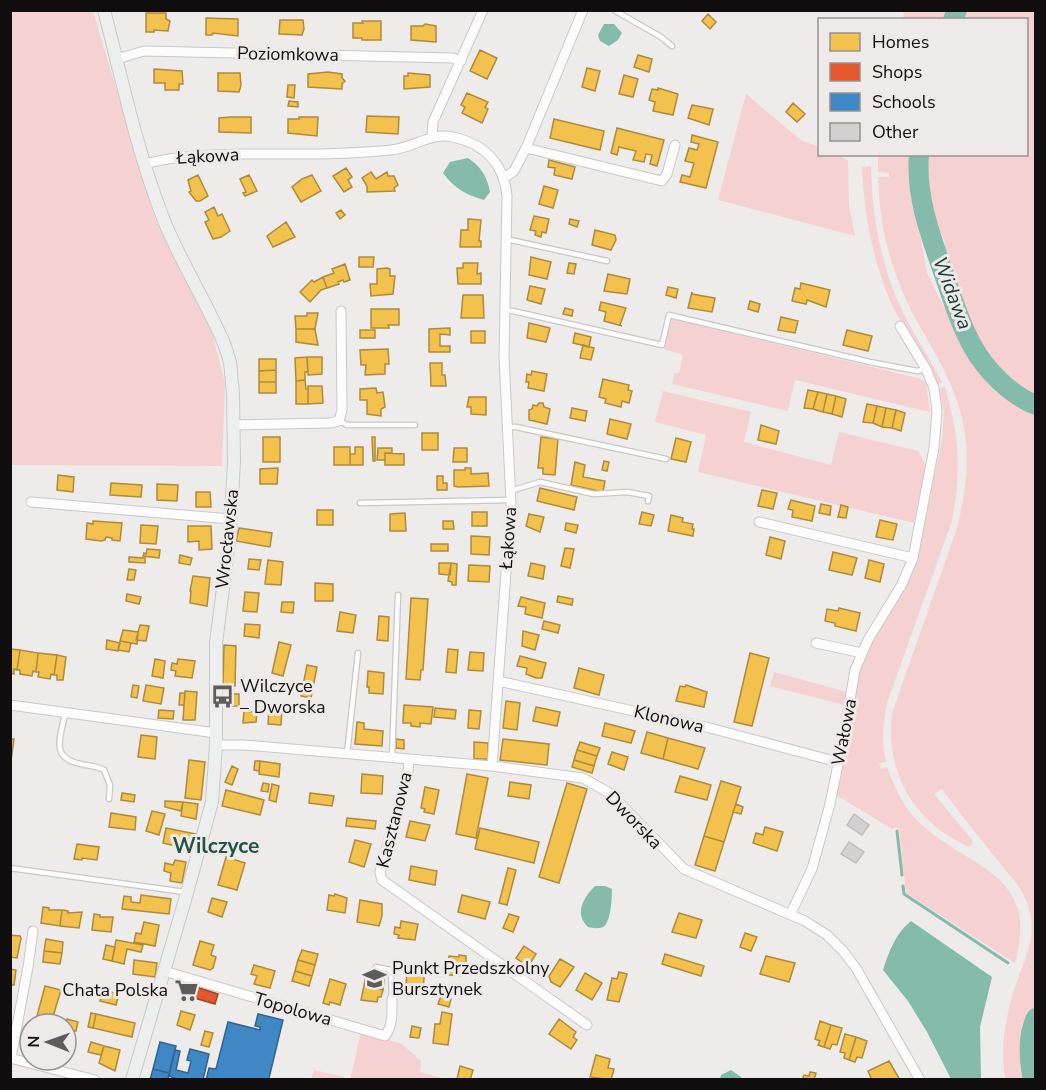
<svg xmlns="http://www.w3.org/2000/svg" width="1046" height="1090" viewBox="0 0 1046 1090" font-family="'Nunito Sans',sans-serif">
<style>
.green{fill:#f6d1d1}
.water{fill:#84bbab}
.homes{fill:#f2c14e;stroke:#ae8b3b;stroke-width:1.5}
.shops{fill:#e4572e;stroke:#a44124;stroke-width:1.5}
.schools{fill:#3f88c5;stroke:#31638e;stroke-width:1.5}
.lines{fill:none;stroke-linecap:round;stroke-linejoin:round}
.stream{stroke:#84bbab;stroke-width:3}
.river{stroke:#84bbab;stroke-width:20}
.building{fill:#d3d1d1;stroke:#c0bdbd;stroke-width:1.5}
.lane-casing{stroke:#c9c8c8;stroke-width:7}
.street-casing{stroke:#c9c8c8;stroke-width:11}
.secondary-casing{stroke:#c9c8c8;stroke-width:14}
.lane{stroke:#fcfcfc;stroke-width:4.5}
.street{stroke:#fcfcfc;stroke-width:9}
.secondary{stroke:#edefee;stroke-width:12}
.labels{text-anchor:middle;stroke-width:6;stroke-linejoin:round;paint-order:stroke}
.street-label{font-size:18px;fill:#100e0e;stroke:#efeaea}
.poi-label{font-size:18px;fill:#100e0e;stroke:#efeaea;text-anchor:start}
.water-label{font-size:20px;font-style:italic;fill:#173c32;stroke:#efeaea}
.quarter-label{font-size:21px;font-weight:bold;fill:#215447;stroke:#efeaea}
</style>
<rect width="100%" height="100%" fill="#eeebeb"/>
<path class="green" d="M11,11h82l62,208 57,114 13,50 -3,83 -211,-1z
M904,11v-1l44,1 -3,8h-42z
M966,11h69v385l-34,-23 -18,-22 -34,-77 -5,-34 -13,-28 -7,-57 102,-1v-134l-64,-1z
M746,94l55,46 18,7 1,7 16,1 12,5 1,45 6,31 -137,-36z
M878,155h32l1,30 16,88 38,77 22,30 41,31 7,3 1,591c-10,24 -17,49 -11,74h-20c-4,-27 -1,-55 7,-82 10,-36 29,-58 14,-97 -6,-15 -18,-26 -27,-38 -19,-24 -39,-48 -57,-73l-8,5 38,46v5l-3,2c-56,-25 -84,-75 -77,-134l64,-182c10,-36 15,-76 6,-113 -9,-35 -23,-58 -40,-88 -28,-47 -43,-99 -44,-153h11v-4l-11,-1z
M871,166c1,45 8,89 25,131 12,29 31,57 46,85l-5,3c-9,-17 -17,-33 -26,-49 -7,-11 -16,-23 -21,-35 -18,-44 -26,-88 -28,-134z
M672,319l246,59 8,4 4,30 -135,-32 -7,31 -116,-27 2,-11h5l4,-18 -19,-6z
M945,387c14,48 17,84 7,134l-64,179c-5,21 -7,41 -2,62l-7,2 2,5 6,-2c7,18 14,35 26,49 48,53 129,51 102,147l-109,-70 -7,-64 -4,-2 -3,2 -56,-34 20,-108 11,-37 36,-57 14,-37 25,-116 2,-28 -5,-23z
M663,391l88,21 -7,30 87,23 8,-33 79,19 8,15 -12,57 -216,-51 8,-37 -51,-13z
M774,672l73,20 -3,13 -74,-19z
M361,1032l41,12 19,17 -1,11 29,8h-99z
M314,1070l30,7 -1,2h-32z"/>
<path class="water" d="M604,24h10l8,9 -4,7 -9,6 -9,-5 -2,-6z
M468,158c13,9 19,18 22,34l-6,8c-18,-5 -30,-12 -41,-27l7,-11z
M595,886h10l7,3c0,8 -1,34 -9,38 -4,2 -11,1 -15,0 -14,-13 -5,-29 7,-41z
M911,921l81,56 -12,50 1,52h-30l-24,-47 -19,-31 -25,-31c6,-19 13,-37 28,-49z
M731,1070l10,7 1,2h-22l1,-4z"/>
<path class="homes" d="M146,13h20v6l4,2 -2,10 -14,-1v2h-8z
M708,14l8,8 -6,7 -8,-8z
M206,18l32,1v17l-25,-3 -1,2h-6z
M280,20h23l1,9 -2,6 -23,-1z
M362,21h19v19h-19v-2h-9v-15h10z
M425,24l11,2v16l-25,-2v-14h12z
M480,50l17,8 -10,21 -17,-8z
M638,55l14,4 -3,13 -15,-5z
M587,68l13,3 -5,20 -13,-4z
M154,69l28,2 1,13h-4v6h-14v-7h-11z
M328,72l14,2v4l3,3 -3,3v5l-34,-2v-13z
M218,73h22l1,12 -2,7 -21,-1z
M408,73l22,2v12l-26,2v-13h4z
M624,75l14,4 -5,18 -14,-3z
M288,85h7l-1,13 -7,-1z
M658,88l20,6 -5,21 -20,-4 2,-9 -6,-2 3,-11 6,1z
M467,93l21,9 -3,5 3,2 -6,14 -20,-10 3,-6 -4,-2z
M289,101l9,1v5l-10,-1z
M793,103l12,11 -8,8 -11,-10z
M692,105l21,4 -4,16 -21,-7z
M367,116l32,1 -1,17 -32,-2z
M231,117h20v16l-32,-1v-14z
M299,117h19l-1,19 -29,-3v-14h11z
M554,119l50,12 -4,19 -50,-12z
M617,128l47,12 -7,26 -7,-2 2,-9 -6,-1 -2,8 -11,-2 3,-9 -17,-4 -2,8 -6,-2z
M692,135l26,7 -12,46 -26,-6 2,-7 8,2 4,-14 -9,-2 4,-13 8,2 2,-6 -8,-2z
M549,160l26,7 -3,12 -18,-4 1,-7 -7,-1z
M346,168l6,9 -4,3 4,7 -8,5 -11,-16z
M371,172l5,7 11,-7 1,4h6l4,9 -4,3 1,3 -28,1v-6l-5,-8z
M198,175l10,21 -8,5h-4l-7,-9 2,-1 -3,-11z
M249,175l8,16 -12,5 -2,-3 3,-1 -6,-13z
M312,175l9,16 -20,11 -9,-15 10,-8z
M544,186l14,4 -5,18 -14,-4z
M214,207l4,9 4,-2 8,17 -9,6 -8,2 -8,-17 4,-2 -4,-8z
M341,210l4,5 -5,4 -4,-6z
M534,216l15,3 -3,14 -4,-1 -1,5 -6,-2 1,-4 -6,-1z
M468,219l13,1 -2,21h2v6h-21l1,-17h7z
M570,219l9,2 -2,6 -8,-3z
M286,222l9,15 -22,10 -6,-11z
M595,230l20,5 1,5 -5,10 -19,-5z
M359,257h15l-1,10h-14z
M531,257l20,5 -4,17 -18,-4z
M463,263h15l-1,11 4,-1v11h-23l-1,-16h6z
M569,263l7,1 -2,10 -7,-1z
M345,264l5,16 -6,2 -1,-2 -5,2 1,2 -12,4 -4,-11 11,-4 -2,-4z
M387,268l3,1v7h5l-2,18 -22,2 -1,-12h7v-15z
M608,274l22,5 -3,15 -23,-3z
M323,277l4,11 -6,2 -11,12 -10,-10 12,-12 2,2z
M801,283l29,7 -4,17 -19,-7 -1,4 -14,-3 3,-13 5,1z
M530,286l15,3 -4,15 -14,-4z
M668,287l10,2 -2,9 -10,-3z
M692,292v2l23,4 -3,14 -24,-4z
M463,295h20l1,23h-23z
M750,301l10,3 -2,8 -10,-3z
M601,302l25,6 -6,17 2,1 -18,-5 2,-9 -7,-2z
M565,308l8,2 -1,6 -9,-2z
M371,309h28v16h-11l1,3h-18z
M307,313h11l-3,16h-19l-1,-13h12z
M781,317l17,4 -3,12 -17,-3z
M529,323l21,5 -4,14 -19,-4z
M450,328v7l-10,-1v12h10v6h-21v-23z
M296,329h19l3,16 -22,-3z
M360,330h15v8h-15z
M847,330l25,6 -4,15 -25,-6z
M471,331h14v12h-14z
M575,333l16,4 -2,10 -16,-4z
M583,345l11,3 -3,12 -11,-2z
M388,349l1,15h-4v10l-20,1 1,-10h-5l-1,-15z
M307,357h15v17l-14,1z
M307,357l1,15h-3v8l-9,1 -1,-23z
M259,359h17v11l-17,1z
M430,363h12v12h3l1,11h-15z
M276,370v12h-17v-11z
M532,371l15,3 -3,17 -16,-3 1,-6h-3l1,-8 4,1z
M603,379l26,6 -1,5 4,1 -3,12 -7,-2 -1,6 -16,-4 1,-4 -7,-2z
M305,380l1,9h2v15h-12v-23z
M259,382h17v11h-17z
M308,386h14l1,17 -15,1z
M376,388l1,5 6,-1 1,7 1,8 -4,2v7l-14,-2v-14h-7v-11z
M808,390l10,2 -5,17 -9,-1z
M818,392l9,2 -4,18 -10,-3z
M827,394l9,2 -4,18 -9,-2z
M836,396l10,3 -4,18 -10,-3z
M469,397h17v18l-15,-1v-7h-4z
M539,403h4l1,4 6,2 -3,15 -18,-4v-10l3,-1 1,-4 4,1z
M867,404l10,2 -4,17 -10,-1z
M877,406l9,2 -4,19 -9,-4z
M572,408l15,3 -2,10 -15,-3z
M886,408l10,2 -4,18 -10,-1z
M896,410l9,3 -4,18 -9,-3z
M610,419l21,5 -4,15 -20,-5z
M761,425l18,6 -3,13 -18,-4z
M422,433h16v17h-16z
M263,437h17v25h-17z
M372,437h3v24h-2z
M541,437l17,2 -3,36 -12,-1v-6h-5z
M676,438l15,4 -5,20 -15,-3z
M334,447h16v18h-16z
M355,447h8v18h-13v-11h5z
M378,448h14v5h-7v7h-8z
M454,448h13v14h-14z
M385,453l19,1v11h-19z
M604,461l5,1 -2,9 -5,-1z
M575,462l10,3 -2,12 22,4 -2,11 -32,-7z
M278,468l-1,16h-17v-15z
M465,468h6v6l17,-1 1,13 -31,1 -4,-1v-16h11z
M58,475l16,2 -1,15 -16,-2z
M437,476h6v7h4v7h-10z
M111,483l31,2 -1,12 -31,-2z
M157,484l21,1 -1,16 -20,-1z
M540,488l37,9 -3,13 -37,-9z
M762,490l15,3 -4,16 -15,-3z
M196,492h14l1,15h-15z
M791,500l24,6 -3,15 -20,-4 1,-7 -5,-1z
M821,504l10,2 -1,9 -11,-2z
M841,505l7,2 -2,11 -8,-1z
M317,510h16v15h-16z
M472,512h15v14h-15z
M642,512l12,3 -3,11 -12,-2z
M405,513l1,18h-16v-17z
M529,514l15,3 -4,15 -14,-6z
M671,515l12,3 -1,4 11,2 -1,5h2l-1,7 -25,-5z
M880,520l17,4 -4,16 -17,-3z
M93,521l29,2 -2,18 -8,-1v-2l-6,-1 -1,3 -4,1 -15,-2 1,-16 6,1z
M443,521h10l1,8h-11z
M566,523l12,2 -2,8 -11,-3z
M141,525l17,1 -2,18 -16,-1z
M188,526h23l1,23 -13,1v-9l-11,1z
M239,528l33,5 -2,14 -34,-6z
M471,536l19,1 -1,18 -18,-1z
M770,537l15,4 -4,18 -15,-4z
M431,544h17v7h-17z
M565,548l9,1 -4,19 -9,-2z
M147,549l13,1 -1,8 -16,-2 1,-3 2,1z
M833,552l24,6 -5,17 -23,-5z
M180,555l12,3 -2,7 -11,-2z
M129,557l16,1v5l-16,-1z
M249,559l12,1 -2,10 -11,-1z
M268,560l15,2 -2,23 -16,-1z
M869,560l15,4 -4,18 -15,-4z
M439,563h12l-1,12 -11,-1z
M451,563l6,1 -1,21h-4v-3l-4,-1z
M531,563l14,3 -2,13 -15,-3z
M469,565l21,1 -1,16 -21,-1z
M129,569l7,1 -2,10h-7z
M193,576l17,2 -3,28 -17,-3 1,-12h-1z
M315,583l18,1v17h-18z
M245,592l14,1 -2,19 -14,-1z
M127,594l14,3 -2,7 -13,-3z
M558,596l15,3 -1,6 -15,-3z
M521,597l24,6 -3,15 -17,-4 1,-7 -8,-1z
M411,598l17,1 -5,71h-2l-1,10 -14,-1z
M282,602h12l-1,11 -12,-1z
M839,608l21,5 -4,18 -21,-5v-3l-10,-2 2,-12 11,2z
M340,612l16,3 -3,18 -16,-2z
M379,616l10,1 -1,24 -11,-1z
M544,621l16,4 -2,8 -16,-4z
M245,624l15,1 -1,13 -15,-2z
M140,625l9,1 -3,15 -10,-1z
M123,630l15,2 -1,12 -17,-3z
M523,631l16,4 -4,15 -13,-4z
M107,640l13,3 -2,8 -12,-2z
M120,641l11,2 -2,9 -11,-2z
M279,642l12,3 -8,31 -11,-3z
M224,645l12,1 -1,40 -12,-1z
M10,649l10,1 -3,20 -3,-1v5l-4,-1z
M448,649l10,1 -2,23 -10,-1z
M20,650l18,3 -2,19 -3,-1 -1,5 -12,-2v-4h-3z
M470,652l14,1 -1,18 -15,-1z
M38,653l19,2 -3,20 -3,-1 -1,5 -12,-2 1,-5h-3z
M750,653l19,5 -17,68 -18,-4z
M57,655l9,2 -3,23h-6v-5h-3z
M520,656l26,7 -4,15h-6l-10,-4 1,-6 -10,-2z
M155,659l10,2 -2,17 -11,-2z
M178,659l17,2 -3,17 -17,-2 1,-5 -5,-1 1,-7 5,1z
M307,665l10,2 -6,31 -10,-2z
M579,668l25,7 -5,20 -25,-7z
M368,671l16,2 -1,21 -14,-1v-6h-2z
M133,685l6,1 -2,12 -6,-1z
M146,685l18,3 -3,16 -18,-3z
M686,685l21,7 -3,15 -28,-6 4,-15 5,1z
M185,691l12,1 -2,28h-12z
M180,693h5l-1,12h-5z
M230,694h9v12h-9z
M254,698h5v10h-5z
M506,701l14,2 -3,27 -14,-2z
M404,705l29,2 -2,17 -11,-1v4l-9,-1v-3h-8z
M536,707l24,5 -3,14 -24,-5z
M269,708l13,1 -1,16 -13,-1z
M435,708l21,2 -1,9 -21,-2z
M159,710l15,1 -1,8 -15,-1z
M469,710l12,1 -2,18 -11,-1z
M244,711l13,1 -1,10 -13,1z
M357,722l7,1v6l19,2 -1,15 -27,-2z
M605,723l30,8 -4,12 -29,-7z
M647,732l21,6 -5,21 -22,-6z
M141,735l16,2 -2,22 -17,-2z
M668,738l37,10 -7,21 -35,-10z
M10,739h4l-4,29z
M396,739l8,1v9l-8,-1z
M503,739l46,5 -2,21 -47,-5z
M474,742l14,1v16h-14z
M580,742l20,6 -3,8 -20,-6z
M577,750l20,6 -3,10 -20,-6z
M612,752l16,5 -4,13 -16,-6z
M189,760l16,2 -4,38 -16,-2z
M574,760l20,6 -2,7 -20,-6z
M255,761h5l-1,10 -5,-1z
M260,761l20,3 -1,13 -20,-3z
M232,766l6,3 -6,16 -7,-3z
M362,774l21,2 -1,18 -21,-1z
M467,774l21,4 -12,60 -20,-4z
M680,776l31,9 -4,15 -32,-8z
M721,781l20,6 -17,55 -20,-6z
M510,782l21,3 -2,14 -21,-3z
M263,783l6,1 -1,8 -7,-1z
M567,783l20,6 -28,94 -20,-6z
M272,784l7,2 -3,16 -7,-2z
M425,787l14,3 -5,24 -10,-2 1,-3 -4,-1z
M226,790l38,10 -4,15 -38,-9z
M122,793l13,2 -1,7 -13,-2z
M310,793l24,3 -2,10 -23,-3z
M165,801l18,1 -2,9 -16,-4z
M183,802l15,2 -2,15 -15,-3z
M736,804l7,3 -2,7 -8,-2z
M152,811l13,3 -6,21 -13,-4z
M111,813l25,4 -1,13 -26,-3z
M347,818l29,3 -1,8 -29,-3z
M410,821l20,4 -5,16 -19,-4z
M765,827l18,5 -6,19 -24,-8 3,-10 7,2z
M166,828l30,6 -4,16 -29,-7z
M480,828l59,14 -5,21 -59,-14z
M704,836l20,6 -9,29 -20,-6z
M355,840l16,4 -7,23 -15,-5z
M77,844l22,3 -2,13 -15,-2v2l-8,-1z
M226,857l19,6 -8,27 -19,-5z
M175,860l11,2 -4,21 -12,-2 1,-8 -7,-2 1,-8 8,2z
M411,866l26,5 -2,14 -26,-5z
M508,868l8,2 -9,35 -8,-2z
M335,894l12,4 -2,15 -18,-3 2,-15 5,1z
M141,895l30,4 -2,15 -47,-5 2,-13 7,1v5l9,1z
M462,895l28,7 -5,17 -27,-7z
M212,898l15,4 -5,15 -14,-5z
M360,900l22,4v12l-3,10 -22,-4z
M43,907l6,1v2h13l-2,16 -19,-3z
M62,910l6,1v2l14,-1 -3,16 -19,-2z
M679,913l23,7 -6,18 -24,-6z
M94,914l6,1v2h13l-2,15 -19,-2z
M509,914l10,3 -6,15 -10,-4z
M401,921l17,3 -3,16 -17,-2 1,-3 -5,-1 1,-7 5,1z
M144,922l15,3 -4,21 -21,-4 2,-9 5,1z
M745,933l12,4 -6,14 -11,-4z
M10,935l10,1 1,2 -4,20 -7,-1z
M46,939l17,3 -1,11 -18,-2z
M116,940l27,5 -2,7 -14,-3 -3,15 -12,-3z
M200,941l14,4 -3,10 5,2 -3,11 -3,2 -17,-5z
M106,945l9,2 -3,14 -9,-2z
M524,946l12,8 -8,13 -12,-9z
M302,950l16,4 -3,11 -17,-5z
M44,951l18,2 -2,11 -17,-2z
M665,954l39,12 -3,10 -39,-12z
M459,955l7,1v20l-18,-1 1,-19 10,1z
M766,956l29,7 -6,19 -29,-8z
M560,959l14,8 -14,20 -9,-5 -2,-6z
M134,960l23,3 -2,14 -22,-3z
M298,960l17,5 -3,11 -17,-5z
M410,963l15,3 -2,25 -17,-3 1,-20 2,1z
M254,965l21,6 -5,17 -16,-4 3,-8 -6,-2z
M10,969l6,1 -2,15h-4z
M295,971l17,5 -3,10 -17,-5z
M619,972l8,2 -8,28 -12,-2 5,-22 5,1z
M585,973l17,10 -10,17 -16,-10z
M366,975l18,4 -1,11 -19,-4z
M330,979l16,5 -6,21 -10,-3 -1,3 -6,-2z
M45,986l16,4 -9,30 -15,-4z
M364,986l19,4 -2,7h-3l-1,5 -16,-2z
M103,990l16,4 -3,11 -16,-4z
M441,996l10,3 -2,8 -11,-3z
M181,1011l14,4 -5,15 -13,-5z
M442,1012l10,2 -4,31 -15,-2 2,-19h5z
M91,1013l5,1 -3,14 -5,-1z
M96,1014l39,9 -3,14 -39,-9z
M67,1019l11,3 -2,9 -10,-2z
M559,1019l17,13 -3,5 4,3 -6,9 -22,-15z
M820,1021l11,4 -7,22 -6,-2 2,-4 -5,-2z
M831,1025l11,3 -5,17 -5,-1 -2,5 -6,-2z
M412,1026l9,2 -2,10 -9,-1z
M205,1031l8,2 -4,14 -8,-2z
M845,1034l11,3 -7,23 -5,-2 1,-5 -5,-1z
M856,1037l11,4 -5,17 -5,-1 -2,5 -6,-2z
M91,1042l13,4 -3,9 -13,-3z
M104,1046l16,4 -5,21 -16,-8z
M596,1055l14,4 -2,9 6,1 -3,11 -21,-3z
M889,1061l11,19h-28l-4,-9z
M460,1066l13,4 -3,10 -13,-1z
M810,1072l6,1 -2,7h-12l2,-5 5,1z"/>
<path class="shops" d="M187,984l31,10 -3,10 -31,-9 1,-2 -4,-1 2,-6 3,1z"/>
<path class="schools" d="M258,1014l25,6 -14,58 -3,2h-60l3,-12 7,1 12,-47 32,8v-3l-5,-1z
M160,1042l16,4 -7,27 -16,-4z
M190,1049l19,5 -6,26h-24l-10,-4 6,-26 5,1 -4,19 12,3 3,-12 -4,-1z
M153,1069l16,4 -1,7h-18z"/>
<g class="lines">
<path class="stream" d="M897,831l5,44
M903,886l1,8 104,69"/>
<path class="river" d="M953,20l4,-10
M919,154c-4,45 14,88 28,129 7,21 15,45 26,64 13,23 37,48 63,58
M1033,1080c-4,-21 -6,-43 3,-62"/>
</g>
<path class="building" d="M854,814l15,11 -7,10 -15,-10z
M849,842l15,10 -8,11 -15,-9z"/>
<g class="lines">
<defs>
<path id="lane" d="M614,10l47,27 11,9
M506,239l101,22
M504,310l9,1 149,34 7,-30 201,47 47,9 9,-2
M339,421l8,4h68
M508,427h8l150,32
M510,491l30,-9 54,12 33,-2 22,4 -1,5
M360,503l151,-3
M65,714c-4,22 -16,44 16,50 8,2 16,2 23,6l6,15 -1,14
M347,754l11,-101
M392,758l6,-163
M10,868l175,24
M376,967l15,3 1,29"/>
<path id="street" d="M117,59l27,-8 309,7 8,3
M432,137l1,-15 50,-112
M526,148l136,33 5,-7 8,-29
M145,164c33,-9 65,-9 100,-10 48,0 98,1 146,-4 22,-2 40,-18 62,-13 32,7 51,27 54,59l-3,161 7,146 -19,263
M504,178l10,-7 12,-23 57,-138
M900,326l26,43 8,19 3,23 -3,37 -21,110
M234,425l96,-2 9,-2 3,-11 -1,-99
M31,502l200,17
M759,522l154,36 -11,26 -34,56 -13,30 -11,65 -14,69 -18,65 -21,44
M816,643l46,10
M498,681l212,47 128,34
M10,705l206,28
M216,745h28l248,21 91,12 28,16 73,75 121,52 22,14 16,16 13,17 64,112
M409,759l-1,12 -28,101 2,8 205,145
M164,971l221,65c8,-10 7,-25 7,-37
M10,1058l85,22
M11,1058l17,-91 5,-36"/>
<path id="secondary" d="M104,10c18,70 33,141 59,208 17,44 44,84 62,128l5,16 3,31 1,68 -4,73 -14,109v102l-4,57 -25,91 -55,187"/>
</defs>
<use href="#lane" class="lane-casing"/>
<use href="#street" class="street-casing"/>
<use href="#secondary" class="secondary-casing"/>
<use href="#lane" class="lane"/>
<use href="#street" class="street"/>
<use href="#secondary" class="secondary"/>
</g>
<defs>
<symbol id="bus-bare" viewBox="-9 -9 18 18"><path d="M-5-6H5V4H4V6H2V4H-2V6H-4V4H-5ZM-3.5-4V0h7V-4ZM-3.5 1.2v1.5H-2V1.2ZM2 1.2v1.5H3.5V1.2Z" fill="#5e5b5b" stroke="#efeaea" stroke-width="2.5" paint-order="stroke"/></symbol>
<symbol id="school-bare" viewBox="-9 -9 18 18"><path d="M0-5L7-2L0 1L-7-2ZM-4 1L0 2.5L4 1V4Q0 6-4 4Z" fill="#5e5b5b" stroke="#efeaea" stroke-width="2.5" paint-order="stroke"/></symbol>
<symbol id="supermarket-bare" viewBox="-9 -9 18 18"><path d="M-6-5.5h2.5l.6 2H6L4.5 2H-2.5L-4.4-4H-6ZM-1.5 3.2a1.3 1.3 0 1 0 .1 0ZM3 3.2a1.3 1.3 0 1 0 .1 0Z" fill="#5e5b5b" stroke="#efeaea" stroke-width="2.5" paint-order="stroke"/></symbol>
</defs>
<g fill-rule="evenodd">
<use href="#bus-bare" x="206" y="680" width="33" height="33"/>
<use href="#school-bare" x="358" y="962" width="33" height="33"/>
<use href="#supermarket-bare" x="170" y="974" width="33" height="33"/>
</g>
<g class="labels">
<g class="street-label">
<text transform="translate(288 54) rotate(1)" y="6">Poziomkowa</text>
<text transform="translate(208 156) rotate(-3)" y="6">Łąkowa</text>
<text transform="translate(508 538) rotate(-86)" y="6">Łąkowa</text>
<text transform="translate(227 539) rotate(-84)" y="6">Wrocławska</text>
<text transform="translate(669 719) rotate(13)" y="6">Klonowa</text>
<text transform="translate(844 732) rotate(-79)" y="6">Wałowa</text>
<text transform="translate(394 820) rotate(-76)" y="6">Kasztanowa</text>
<text transform="translate(634 820) rotate(46)" y="6">Dworska</text>
<text transform="translate(293 1009) rotate(16)" y="6">Topolowa</text>
</g>
<g class="poi-label">
<text x="240" y="692">Wilczyce<tspan x="240" dy="21">– Dworska</tspan></text>
<text x="392" y="974">Punkt Przedszkolny<tspan x="392" dy="21">Bursztynek</tspan></text>
<text x="168" y="996" text-anchor="end">Chata Polska</text>
</g>
<g class="water-label">
<text transform="translate(953 293) rotate(69)" y="7">Widawa</text>
</g>
<g class="quarter-label">
<text x="216" y="853">Wilczyce</text>
</g>
</g>
<rect width="1046" height="1090" fill="none" stroke="#100e0e" stroke-width="24"/>
<rect x="818" y="18" width="210" height="138" fill="#efeaea" stroke="#969292" stroke-width="1.5"/>
<rect x="830" y="33" width="30" height="18" fill="#f2c14e" stroke="#969292" stroke-width="1.5"/>
<text x="872" y="48" font-size="18" fill="#100e0e">Homes</text>
<rect x="830" y="63" width="30" height="18" fill="#e4572e" stroke="#969292" stroke-width="1.5"/>
<text x="872" y="78" font-size="18" fill="#100e0e">Shops</text>
<rect x="830" y="93" width="30" height="18" fill="#3f88c5" stroke="#969292" stroke-width="1.5"/>
<text x="872" y="108" font-size="18" fill="#100e0e">Schools</text>
<rect x="830" y="123" width="30" height="18" fill="#d3d1d1" stroke="#969292" stroke-width="1.5"/>
<text x="872" y="138" font-size="18" fill="#100e0e">Other</text>
<g transform="translate(48 1042) rotate(271)"><circle r="28" fill="#efeaea" stroke="#969292" stroke-width="1.5"/>
<path d="M0-4.5L10 22L0 15L-10 22Z" fill="#5e5b5b"/>
<text y="-9" font-size="16" font-weight="bold" text-anchor="middle" fill="#100e0e">N</text>
</g>
</svg>
